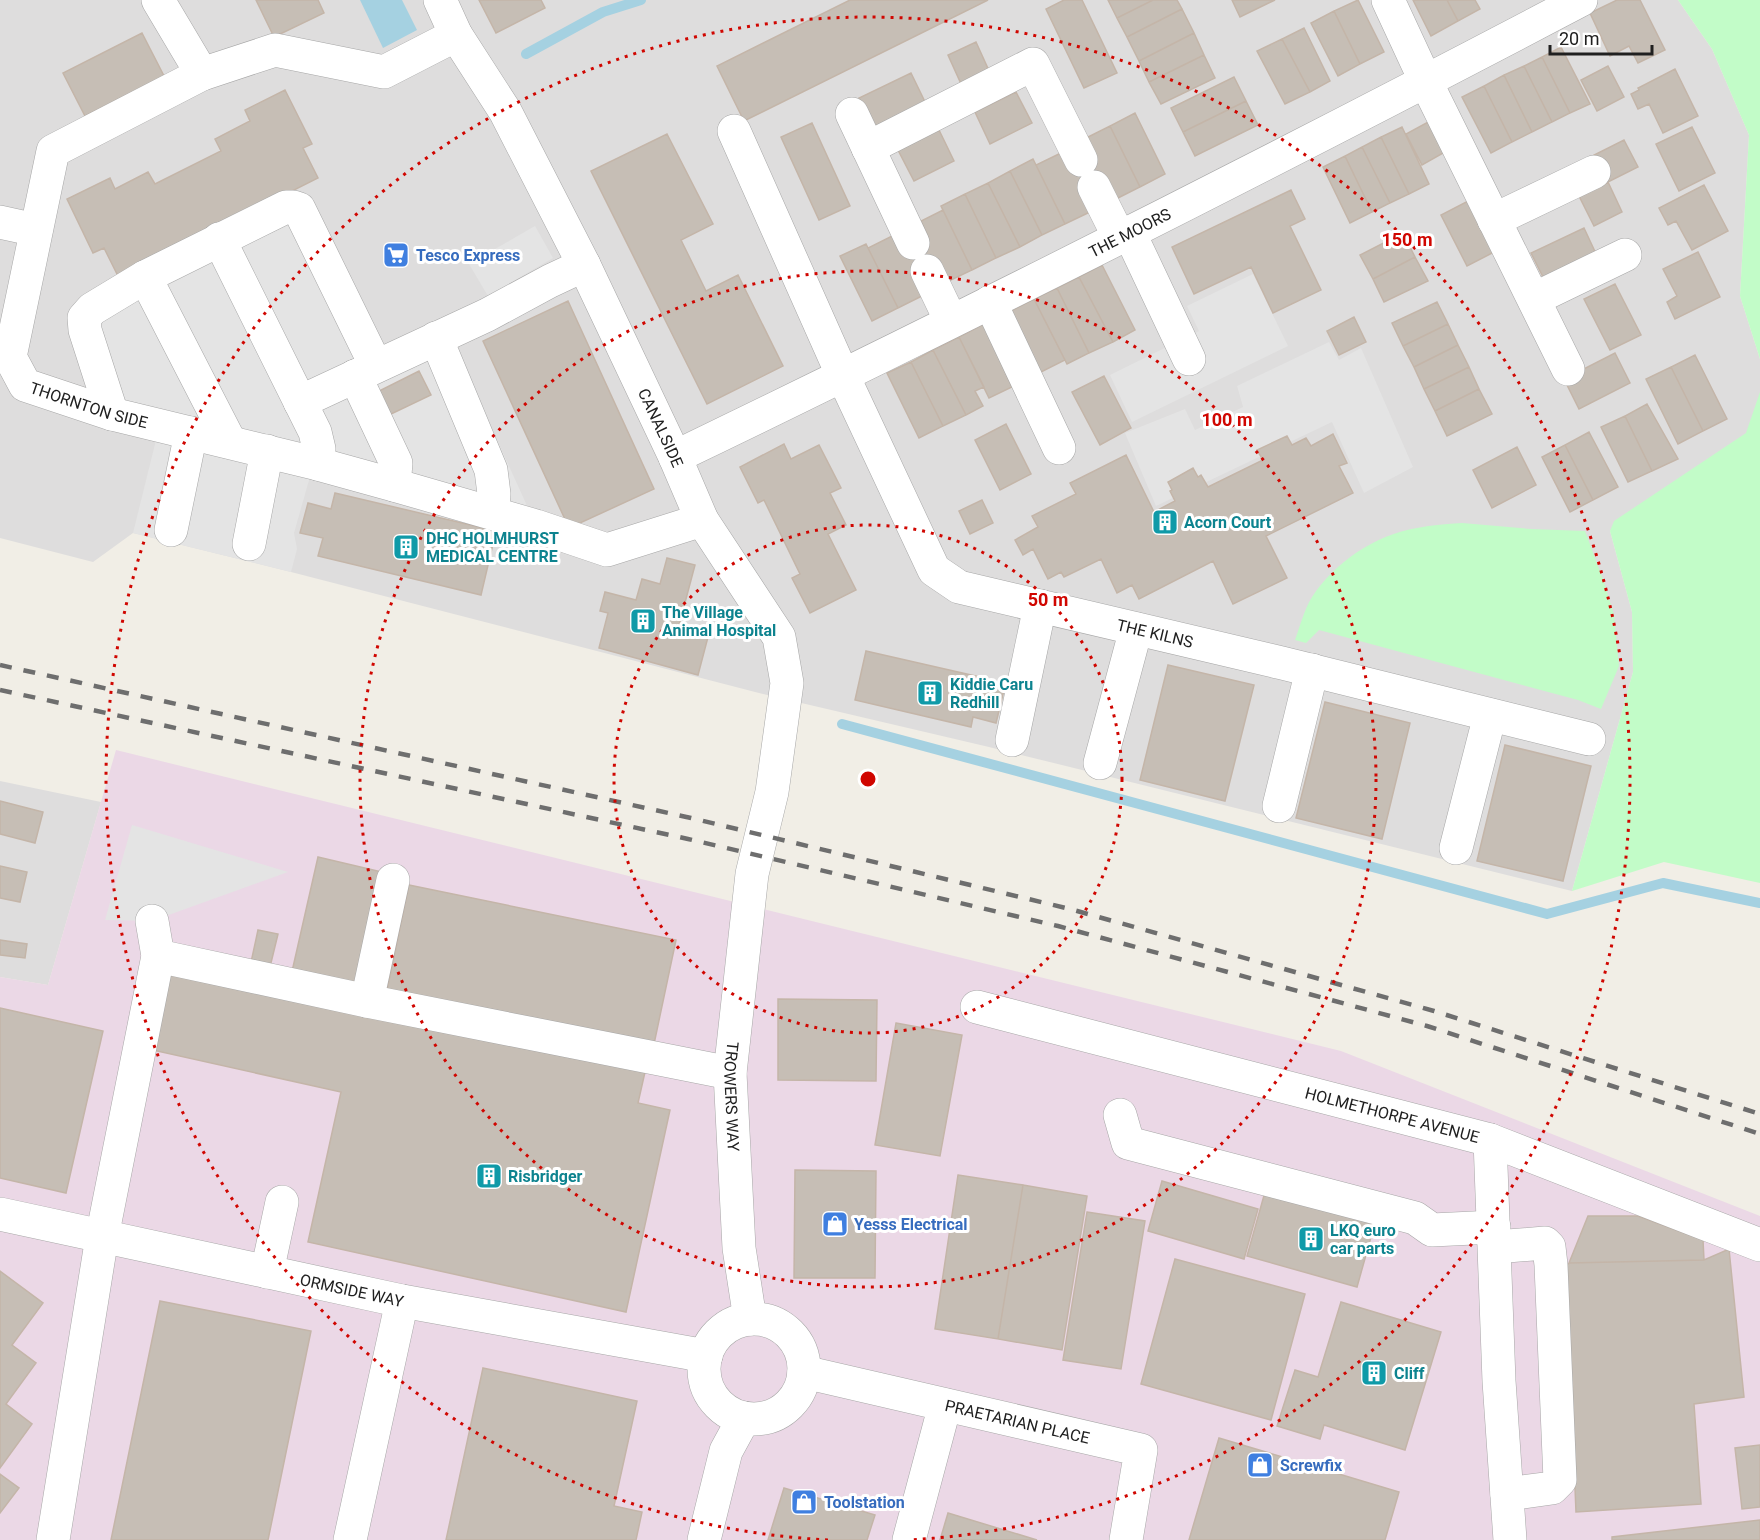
<svg xmlns="http://www.w3.org/2000/svg" width="1760" height="1540" viewBox="0 0 1760 1540" font-family="Roboto,sans-serif">
<style>
.residential{fill:#dedddd}
.industrial{fill:#ebd8e6}
.park{fill:#c2fcc8}
.parking{fill:#e4e4e4}
.water{fill:#a5d1e1}
.lines{fill:none;stroke-linecap:round;stroke-linejoin:round}
.stream{stroke:#a5d1e1;stroke-width:10}
.building{fill:#c6beb5;stroke:#c4b5a8;stroke-width:1.5}
.minor-casing{stroke:#a7a7a7;stroke-width:34}
.minor{stroke:#fff;stroke-width:33}
.rail{stroke:#6e6e6e;stroke-width:4.5;stroke-dasharray:12 12;stroke-linecap:butt}
.ring{fill:none;stroke:#d00600;stroke-width:3;stroke-dasharray:3 6}
.labels{text-anchor:middle;stroke-width:6;stroke-linejoin:round;paint-order:stroke}
.street-label{font-size:16px;fill:#202020;stroke:#fff}
.shop-label{font-size:16px;font-weight:bold;fill:#366cbe;stroke:#fff;text-anchor:start}
.culture-label{font-size:16px;font-weight:bold;fill:#0d838f;stroke:#fff;text-anchor:start}
.centre{fill:#d00600;stroke:#fff;stroke-width:3}
.ring-label{font-size:18px;text-anchor:middle;font-weight:bold;fill:#d00600;stroke:#fff;stroke-width:6;stroke-linejoin:round;paint-order:stroke}
</style>
<rect width="100%" height="100%" fill="#f1eee6"/>
<path class="residential" d="M0,0h1678l34,49 37,86 -9,161 20,63v36l-10,36 -131,90 -9,10 22,81 1,60 -61,219 -583,-144 -230,-54 -468,-121 -158,-39 -40,29 -93,-24z
M0,781l101,21 -53,183 -48,-8z"/>
<path class="industrial" d="M116,750l1225,301 419,165v324h-1760v-563l48,8z"/>
<path class="park" d="M1678,0h82v359l-20,-63 9,-161 -37,-86z
M1760,392v491l-96,-21 -92,29 61,-219 -1,-60 -22,-81 4,-10 132,-88z
M1462,523l69,6 54,2 19,51 10,33 5,51 -18,43 -23,-9 -259,-70 -13,13 -11,-3c5,-14 9,-30 17,-43 23,-35 63,-62 105,-69 15,-3 30,-4 45,-5z"/>
<path class="parking" d="M285,197l93,175 74,-31 82,180 -420,-114 -36,-100z
M535,226l18,32 -65,38 -19,-32z
M1253,274l35,72 -156,76 -22,-47 89,-44 -12,-25z
M1329,342l10,18 22,-12 52,119 -49,26 -32,-71 -176,84 -31,-73 60,-24 10,21 48,-23 -6,-21z
M158,432l155,34 -19,67 3,16 -6,23 -158,-39z
M132,825l156,47 -136,49 -47,-1z"/>
<path class="water" d="M360,0h42l15,30 -34,18z"/>
<g class="lines">
<path class="stream" d="M526,54l77,-42 38,-12
M842,724l705,190 116,-31 97,20"/>
</g>
<path class="building" d="M256,0h62l6,13 -50,24z
M479,0h62l4,8 -49,25z
M850,0h138l-244,121 -27,-55z
M1064,0h18l35,73 -33,15 -38,-79z
M1108,0h45l-36,18z
M1153,0h24l5,9 -55,28 -10,-19z
M1232,0h43l-35,17z
M1358,0l26,52 -24,12 -26,-53z
M1413,0h34l11,21 -27,15z
M1447,0h28l5,9 -22,12z
M1617,0h23l25,50 -27,13 -9,-17 -19,10 -20,-43z
M1182,9l12,24 -55,28 -12,-24z
M1334,11l26,53 -22,12 -27,-53z
M1304,28l26,53 -20,11 -28,-53z
M142,33l22,43 -79,40 -22,-43z
M1194,33l10,22 -55,27 -10,-21z
M1282,39l28,53 -25,12 -28,-53z
M976,42l14,31 -28,13 -14,-31z
M1561,47l29,57 -20,9 -28,-56z
M1204,55l11,23 -54,26 -12,-22z
M1542,57l28,56 -18,9 -28,-56z
M1524,66l28,56 -20,10 -28,-57z
M1608,66l16,31 -27,14 -16,-31z
M1675,69l23,47 -35,17 -14,-29 -11,5 -7,-15 8,-4 -1,-2z
M911,73l15,31 -52,25 -15,-31z
M1504,75l28,57 -20,10 -28,-56z
M1234,77l12,24 -63,31 -12,-24z
M1484,86l28,56 -21,11 -29,-56z
M285,90l27,54 -9,4 15,30 -199,100 -15,-30 -11,5 -26,-54 43,-21 5,11 33,-17 7,12 66,-33 -6,-12 35,-18 -5,-11z
M1016,92l16,31 -42,21 -15,-32z
M1246,101l12,24 -63,31 -12,-24z
M1135,113l30,61 -25,13 -30,-61z
M1430,121l15,31 -23,13 -16,-31z
M812,123l38,83 -31,14 -38,-83z
M1110,126l30,61 -24,12 -33,-38 5,-24z
M1402,127l27,57 -20,10 -28,-57z
M1692,127l23,46 -36,18 -23,-47z
M939,130l15,31 -40,20 -16,-31z
M667,134l46,90 -32,16 25,51 32,-16 45,91 -76,38 -116,-233z
M1381,137l28,57 -19,9 -28,-56z
M1624,140l14,27 -30,15 -14,-27z
M1362,147l28,56 -18,9 -27,-56z
M1061,153l33,32 -4,27 -25,12 -29,-59z
M1345,156l27,56 -22,11 -27,-56z
M1033,159l32,65 -23,11 -32,-64z
M1010,171l32,64 -22,12 -32,-64z
M1608,182l14,30 -28,14 -15,-30z
M988,183l32,64 -24,11 -31,-64z
M1704,185l24,46 -36,19 -16,-29 -8,4 -9,-17z
M1291,190l14,29 -15,7 31,64 -48,23 -22,-46 -57,27 -22,-47z
M965,194l31,64 -24,12 -31,-64z
M1472,199l26,51 -31,16 -26,-51z
M943,210l29,60 -23,11 -22,-12 -12,-26 13,-6 -7,-16z
M1584,228l14,30 -52,25 -15,-30z
M1403,233l12,24 -42,22 -13,-24z
M892,236l23,7 12,26 -3,26 -26,13 -30,-60z
M866,244l32,64 -26,13 -32,-65z
M1698,252l22,45 -45,22 -8,-17 10,-6 -14,-27z
M1415,257l13,24 -44,21 -11,-23z
M1102,265l33,65 -22,12 -34,-65z
M1079,277l34,65 -24,11 -32,-65z
M1615,284l26,51 -31,15 -26,-51z
M1057,288l32,65 -22,11 -33,-65z
M1034,299l31,61 -24,12 -32,-60z
M568,301l86,188 -85,39 -86,-187z
M1437,302l11,22 -45,22 -11,-23z
M1354,317l12,25 -27,13 -12,-24z
M984,324l28,63 -23,11 -30,-61z
M1448,324l10,21 -44,22 -11,-21z
M959,337l25,50 -9,4 8,15 -17,9 -33,-65z
M1458,345l11,22 -45,22 -10,-22z
M933,350l33,65 -23,11 -32,-64z
M1615,353l15,30 -51,26 -15,-30z
M1695,355l32,64 -24,12 -32,-64z
M911,362l32,64 -24,12 -32,-65z
M1469,367l10,22 -44,22 -11,-22z
M1671,367l32,64 -25,13 -32,-65z
M419,371l12,24 -42,20 -12,-23z
M1104,376l27,52 -31,17 -28,-53z
M1479,389l13,25 -45,22 -12,-25z
M1647,404l31,55 -26,12 -27,-55z
M1625,416l27,55 -24,11 -27,-55z
M1006,424l25,50 -31,16 -25,-50z
M1589,432l29,55 -25,13 -28,-55z
M1333,434l14,29 -8,3 14,27 -87,43 21,42 -54,26 -20,-43 -74,38 -7,-14 -15,8 -16,-34 -37,18 -3,-5 -13,7 -15,-30 -10,6 -8,-15 23,-13 -6,-11 44,-22 -6,-11 56,-28 28,57 21,-11 -5,-10 2,-1 -4,-8 25,-14 5,9 3,-2 7,12 55,-27 -6,-10 30,-14 5,9 14,-7 5,8z
M784,444l7,15 28,-14 22,43 -11,5 16,32 -18,9 28,56 -46,23 -18,-35 8,-4 -36,-74 -6,3 -18,-36z
M1565,445l28,55 -23,12 -28,-55z
M1517,447l19,38 -44,23 -19,-38z
M335,493l161,38 -15,64 -163,-39 5,-18 -23,-5 8,-30 23,6z
M982,500l11,23 -23,11 -11,-23z
M667,558l28,7 -17,64 30,8 -10,38 -99,-27 9,-35 -8,-2 5,-19 31,8 6,-21 18,5z
M866,651l114,26 -2,3 27,6 -9,37 -23,-6 -2,10 -116,-27z
M1168,665l86,20 -29,116 -85,-21z
M1325,702l85,21 -28,116 -86,-21z
M1505,745l86,21 -28,115 -86,-20z
M0,801l43,11 -8,31 -35,-9z
M318,857l64,15 -27,119 -64,-15z
M0,866l27,6 -7,30 -20,-4z
M409,885l267,55 -22,104 -267,-54z
M258,930l20,4 -9,37 -19,-4z
M0,940l27,4 -2,14 -25,-3z
M166,966l479,106 -7,31 32,7 -44,202 -318,-70 33,-150 -193,-43z
M778,999l99,1 -1,81 -98,-1z
M0,1008l103,23 -37,162 -66,-15z
M896,1023l66,12 -22,121 -65,-11z
M795,1170l81,1 -1,107h-81z
M958,1175l65,10 -25,154 -63,-10z
M1162,1181l96,28 -14,50 -96,-28z
M1023,1185l64,11 -25,154 -64,-11z
M1265,1192l110,31 -18,64 -110,-31z
M1087,1212l58,9 -24,148 -58,-9z
M1588,1216h50l65,24 1,20 -135,3z
M1729,1249l15,148 -50,7 7,100 -125,8 -10,-246 3,-3 135,-3z
M1175,1259l130,35 -34,126 -130,-36z
M0,1271l43,32 -31,42 24,18 -30,41 26,20 -32,44z
M160,1301l151,30 -43,209h-157z
M1341,1302l100,30 -36,118 -81,-25 -4,14 -43,-13 18,-56 23,7z
M483,1368l154,33 -23,105 28,6 -6,28h-190z
M1219,1438l180,54 -14,48h-196z
M1760,1445v62l-18,2 -7,-61z
M0,1474l19,14 -19,25z
M784,1488l91,27 -8,25h-99z
M948,1513l89,27h-97z
M1760,1520v20h-148v-3z"/>
<g class="lines">
<defs>
<g id="minor">
<path d="M158,0l44,74"/>
<path id="s1" d="M440,0l16,35 49,76 79,154 91,192 27,63 77,117 8,46 -15,109 -20,82 -22,199 9,175 11,71"/>
<path d="M1388,0l38,82 142,287"/>
<path id="s2" d="M456,35l-72,37 -109,-22 -73,24 -149,77 -43,206 15,28 87,29 206,50 76,21 142,41 71,24 95,-30"/>
<path d="M852,114l61,129"/>
<path id="s3" d="M734,131l109,245 91,194 25,17 323,76 307,76"/>
<path d="M868,148l165,-84 48,96"/>
<path d="M1094,187l25,50"/>
<path d="M1494,220l100,-48"/>
<path d="M0,222l36,8"/>
<path d="M1129,232l60,127"/>
<path d="M219,239l96,193 4,17 -1,15"/>
<path d="M927,271l24,50"/>
<path d="M145,277l85,165"/>
<path d="M1534,299l91,-44"/>
<path d="M990,302l69,146"/>
<path d="M436,338l55,132 3,24 -1,19"/>
<path d="M355,376l41,87 -2,22"/>
<path d="M300,402l187,-87 63,-34 34,-16"/>
<path d="M112,414l-27,-84 -1,-12 8,-9 53,-32 141,-70h7l6,2 77,157"/>
<path id="s4" d="M675,457c305,-147 607,-300 906,-457"/>
<path d="M171,530l20,-97"/>
<path d="M249,544l18,-93"/>
<path d="M1012,740l28,-134"/>
<path d="M1100,763l36,-134"/>
<path d="M1279,806l33,-136"/>
<path d="M1456,848l34,-133"/>
<path d="M158,956l209,45 363,72"/>
<path d="M367,1001l26,-121"/>
<path id="s5" d="M977,1007l513,133 9,241 11,159"/>
<path d="M1120,1115l8,28 287,75 17,12 62,-3"/>
<path d="M1490,1140l270,105"/>
<path id="s6" d="M0,1214l402,87 304,55"/>
<path d="M1495,1247l50,-4 4,4 2,18 9,215 -8,8 -45,6"/>
<path d="M267,1272l15,-70"/>
<circle cx="754" cy="1369" r="50"/>
<path id="s7" d="M804,1372l337,78 -15,90"/>
<path d="M53,1540l49,-303 56,-281 -6,-35"/>
<path d="M350,1540l52,-239"/>
<path d="M704,1540l22,-89 18,-33"/>
<path d="M909,1540l36,-135"/>
</g>
</defs>
<use href="#minor" class="minor-casing"/>
<use href="#minor" class="minor"/>
<path class="rail" d="M0,665l691,153 379,91 364,102 326,103
M0,690l688,149 370,87 369,100 333,108"/>
</g>
<g class="ring">
<circle cx="868" cy="779" r="254"/>
<circle cx="868" cy="779" r="508"/>
<path d="M828 1540A762 762 0 1 1 908 1540"/>
</g>
<defs>
<symbol id="supermarket-square" viewBox="-11 -11 22 22"><rect x="-9" y="-9" width="18" height="18" rx="4" fill="#3f7fe0" stroke="#fff"/><path d="M-6-5.5h2.5l.6 2H6L4.5 2H-2.5L-4.4-4H-6ZM-1.5 3.2a1.3 1.3 0 1 0 .1 0ZM3 3.2a1.3 1.3 0 1 0 .1 0Z" fill="#fff"/></symbol>
<symbol id="building-square" viewBox="-11 -11 22 22"><rect x="-9" y="-9" width="18" height="18" rx="4" fill="#0f9aa8" stroke="#fff"/><path d="M-4-6H4V6H1V3H-1V6H-4ZM-2.5-4.3h1.7v1.8h-1.7ZM.8-4.3h1.7v1.8H.8ZM-2.5-1h1.7V.8h-1.7ZM.8-1h1.7V.8H.8Z" fill="#fff"/></symbol>
<symbol id="shop-square" viewBox="-11 -11 22 22"><rect x="-9" y="-9" width="18" height="18" rx="4" fill="#3f7fe0" stroke="#fff"/><path d="M-5-2.5h2.3a2.7 3.5 0 0 1 5.4 0H5L5.5 6h-11ZM-1.5-2.5h3a1.5 2.3 0 0 0-3 0Z" fill="#fff"/></symbol>
</defs>
<g fill-rule="evenodd">
<use href="#supermarket-square" x="381" y="240" width="30" height="30"/>
<use href="#building-square" x="1150" y="507" width="30" height="30"/>
<use href="#building-square" x="391" y="532" width="30" height="30"/>
<use href="#building-square" x="628" y="606" width="30" height="30"/>
<use href="#building-square" x="915" y="678" width="30" height="30"/>
<use href="#building-square" x="474" y="1161" width="30" height="30"/>
<use href="#shop-square" x="820" y="1209" width="30" height="30"/>
<use href="#building-square" x="1296" y="1224" width="30" height="30"/>
<use href="#building-square" x="1359" y="1358" width="30" height="30"/>
<use href="#shop-square" x="1245" y="1450" width="30" height="30"/>
<use href="#shop-square" x="789" y="1487" width="30" height="30"/>
</g>
<g class="labels">
<g class="street-label">
<text dy="6" stroke="none"><textPath href="#s4" startOffset="507">THE MOORS</textPath></text>
<text dy="6" stroke="none"><textPath href="#s2" startOffset="746">THORNTON SIDE</textPath></text>
<text dy="6" stroke="none"><textPath href="#s1" startOffset="482">CANALSIDE</textPath></text>
<text dy="6" stroke="none"><textPath href="#s3" startOffset="714">THE KILNS</textPath></text>
<text dy="6" stroke="none"><textPath href="#s1" startOffset="1188">TROWERS WAY</textPath></text>
<text dy="6" stroke="none"><textPath href="#s5" startOffset="429">HOLMETHORPE AVENUE</textPath></text>
<text dy="6" stroke="none"><textPath href="#s6" startOffset="360">ORMSIDE WAY</textPath></text>
<text dy="6" stroke="none"><textPath href="#s7" startOffset="219">PRAETARIAN PLACE</textPath></text>
</g>
<g class="shop-label">
<text x="416" y="261">Tesco Express</text>
<text x="854" y="1230">Yesss Electrical</text>
<text x="1280" y="1471">Screwfix</text>
<text x="824" y="1508">Toolstation</text>
</g>
<g class="culture-label">
<text x="1184" y="528">Acorn Court</text>
<text x="426" y="544">DHC HOLMHURST<tspan x="426" dy="18">MEDICAL CENTRE</tspan></text>
<text x="662" y="618">The Village<tspan x="662" dy="18">Animal Hospital</tspan></text>
<text x="950" y="690">Kiddie Caru<tspan x="950" dy="18">Redhill</tspan></text>
<text x="508" y="1182">Risbridger</text>
<text x="1330" y="1236">LKQ euro<tspan x="1330" dy="18">car parts</tspan></text>
<text x="1394" y="1379">Cliff</text>
</g>
</g>
<circle cx="868" cy="779" r="9" class="centre"/>
<g class="ring-label">
<text x="1407" y="246">150 m</text>
<text x="1227" y="426">100 m</text>
<text x="1048" y="606">50 m</text>
</g>
<path d="M1550 45v9h102v-9" fill="none" stroke="#202020" stroke-width="3"/>
<text x="1559" y="45" font-size="18" fill="#202020" stroke="#ffffff" stroke-width="4.5" paint-order="stroke">20 m</text>
</svg>
